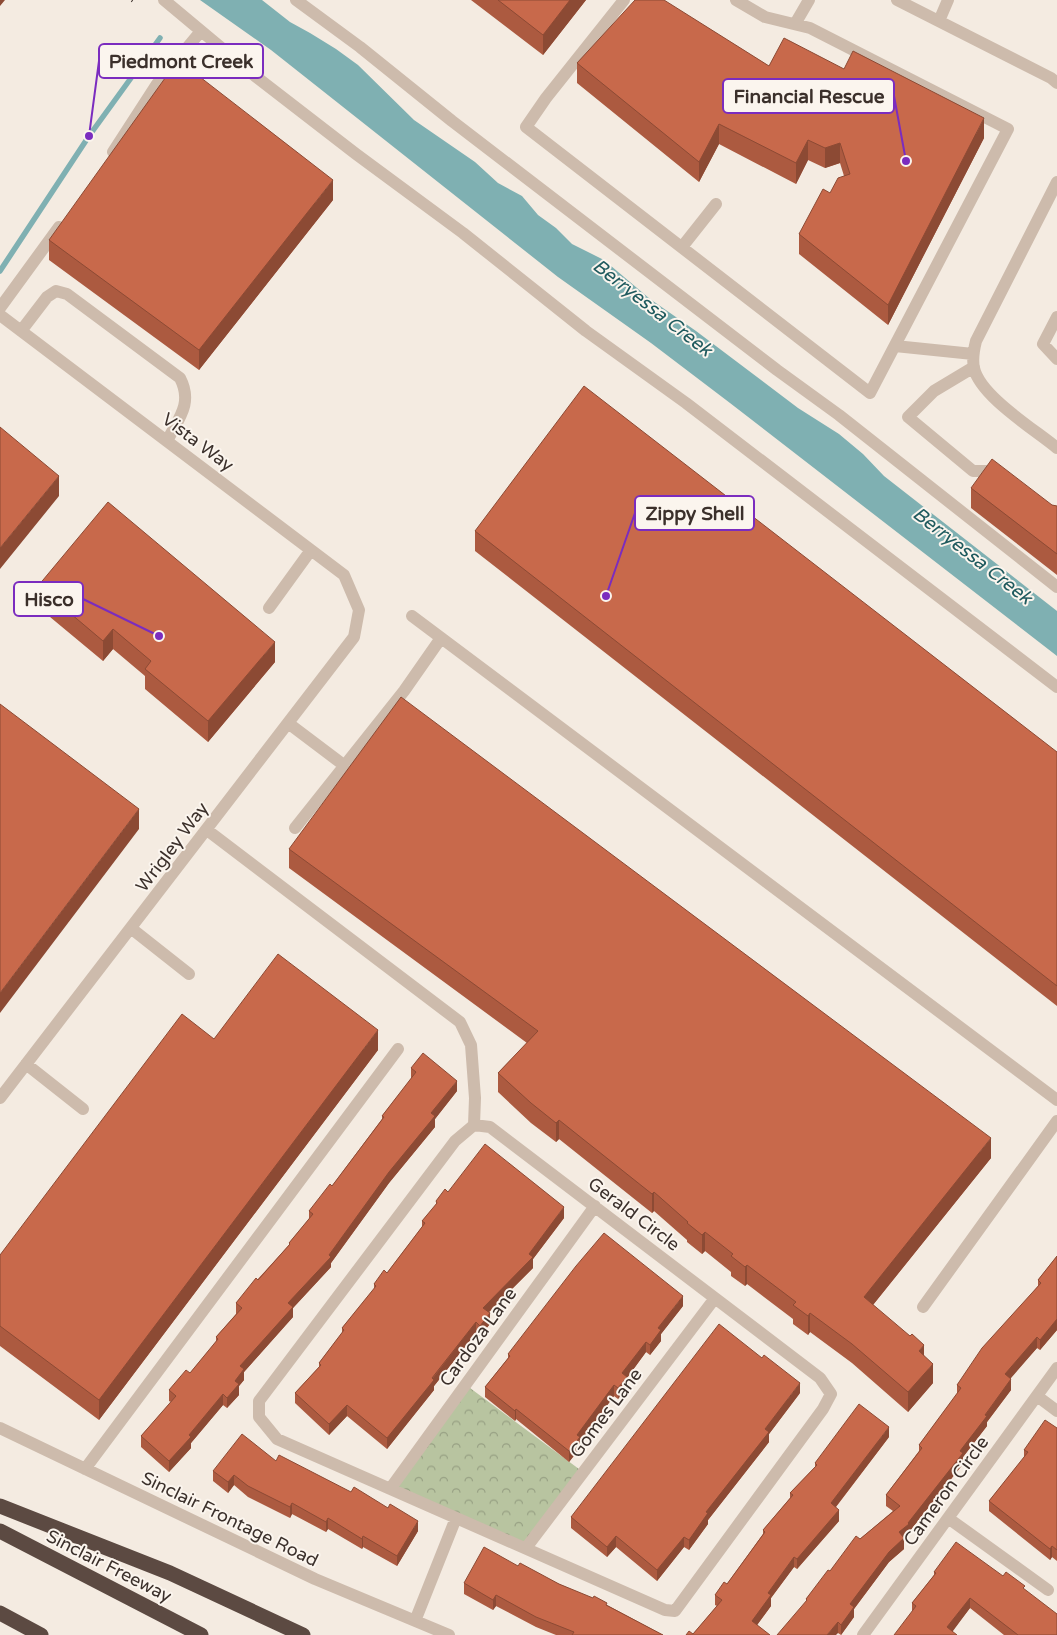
<svg xmlns="http://www.w3.org/2000/svg" width="1057" height="1635" viewBox="0 0 1057 1635" font-family="'Varela Round',sans-serif">
<style>
.park{fill:url(#park-crowns)}
.water{fill:#7fb0b2}
.lines{fill:none;stroke-linecap:round;stroke-linejoin:round}
.stream{stroke:#7fb0b2;stroke-width:5.5}
.minor{stroke:#cdbbac;stroke-width:12}
.highway{stroke:#5c4a42;stroke-width:15}
.rail{stroke:#3b302b;stroke-width:4;stroke-dasharray:1 4;stroke-linecap:butt}
.wall{fill:#ac5a40}
.shaded-wall{fill:#8c4a34}
.building{fill:#c8694b;stroke:#8c4a34}
.labels{text-anchor:middle;stroke-width:4;stroke-linejoin:round;paint-order:stroke}
.street-label{font-size:18px;fill:#3b302b;stroke:#fbf5ee}
.water-label{font-size:19px;font-style:italic;fill:#1f5a5e;stroke:#fbf5ee}
.leader{fill:none;stroke:#7b2cbf;stroke-width:2}
.callout-dot{fill:#7b2cbf;stroke:#fbf5ee;stroke-width:2}
.callout{fill:#fbf5ee;stroke:#7b2cbf;stroke-width:2}
.callout-label{font-size:19px;text-anchor:middle;font-weight:bold;fill:#3b302b}
</style>
<defs>
<pattern id="park-crowns" width="20" height="18" patternUnits="userSpaceOnUse" patternTransform="scale(1.25)"><rect width="20" height="18" fill="#b8c4a0"/><path d="M2 6a3 3 0 1 1 6 0M12 15a3 3 0 1 1 6 0" fill="none" stroke="#97a083"/></pattern>
</defs>
<rect width="100%" height="100%" fill="#f4ebe1"/>
<path class="park" d="M466,1385l117,87 -57,76 -136,-59z"/>
<path class="water" d="M200,0h62l28,22 20,11 26,16 22,16 56,55 61,42 23,21 24,13 16,19 18,13 16,16 32,16 46,39 46,32 102,77 41,26 24,20 21,22 173,135v45l-327,-253 -79,-60 -93,-66 -287,-227z"/>
<g class="lines">
<path class="stream" d="M0,271l89,-135 71,-98"/>
<path class="minor" d="M164,0l91,76 101,78 107,79 123,98 100,72 371,284
M296,0l64,47 92,74 325,249 62,45 218,172
M624,0l-78,98 -20,29 344,266 138,-264 -198,-101 -45,-11 -29,-17
M897,0l154,78 6,5
M939,21l9,-21
M795,24l14,-24
M113,152l44,-68 44,-53
M1057,182l-81,159c-2,8 -4,18 -2,27 6,28 60,61 83,80
M682,247l34,-43
M0,308l59,-81
M0,315l344,260 15,35 -5,27 -354,461
M1057,317l-14,27 14,15
M21,331l26,-34 9,-6 11,3 113,84c13,25 -1,40 -13,63
M895,346l78,8
M974,367l-40,24 -26,26 65,54h22l4,3
M269,608l42,-58
M412,616l645,484
M288,723l57,43
M295,828l109,-137 37,-53
M207,830l253,192 11,23 4,53 -1,27
M132,929l57,45
M26,1064l57,45
M474,1125l16,2 330,251 11,16 -8,15 -148,202 -10,-1 -388,-171 -18,-22v-16l196,-260z
M923,1307l134,-186
M1037,1396l20,15
M0,1428l315,151 134,56
M85,1469l313,-420
M390,1489l205,-283
M948,1518l100,72
M526,1548l189,-250
M415,1621l41,-103
M863,1635l194,-267"/>
<path class="highway" d="M0,1506l170,67 133,62
M0,1531l201,104
M0,1613l41,22"/>
<path class="rail" d="M132,0l3,2"/>
</g>
<path class="wall" d="M471,0h115l-43,55z
M577,63l192,3 75,3 140,69 -96,187 -89,-71v-20l45,-58 -4,-13 -15,5 -17,-8 -12,24 -77,-40 -20,38 -122,-99z
M333,200l-134,170 -150,-110v-20z
M971,488l86,18v69l-86,-67z
M475,531l582,221v254l-582,-455z
M38,586l237,76 -67,80 -63,-53v-13l-32,-27 -10,12 -65,-54z
M289,849l702,309 -118,147 51,50 9,28 -25,29 -56,-49 -42,-31 -2,3 -15,-11v-5l-46,-35 -2,2 -14,-10v-4l-26,-21 -3,3 -15,-12v-2l-33,-29 -2,2 -93,-74 -3,3 -25,-19 -33,-31v-19l29,-30 -238,-175z
M214,1039l164,11 -279,370 -99,-74v-91z
M411,1068l46,23 -22,28v8l-46,56 -58,80v4l-38,41v9l-49,55v8l-5,6v9l-12,13 -4,-3 -32,38v5l-22,24 -28,-25v-11l30,-34 -2,-1v-11l21,-17 26,-31v-5l20,-23v-11l53,-58v-2l20,-24v-8l23,-25 50,-67v-3l29,-37z
M448,1192l116,26 -31,41v9l-44,44 1,12 -10,12 -4,-3 -42,53v4l-47,59 -40,-33 -18,19 -34,-32v-10l24,-26v-4l23,-30v-5l32,-39v-5l13,-11 35,-46v-6l14,-16v-4z
M1057,1256v74l-17,20 -3,-2 -27,30 1,12 -24,32v4l-24,31v7l-54,68v2l-5,4v11l-15,13 -35,47v8l-13,18 -3,-2 -32,-32v-2l24,-28 30,-32 33,-28 -7,-5v-11l33,-44v-6l38,-51v-9l81,-99v-6z
M683,1306l-22,28v7l-11,14 -4,-3 -19,26v9l-9,12 -4,-3 -34,46v6l-11,14 -53,-43 -1,2 -30,-24v-10l23,-29v-4z
M800,1393l-31,41v8l-61,78v4l-19,26 -5,-3 -27,34 -41,-34 -9,10 -36,-29v-11z
M1057,1428v133l-5,-4 -2,3 -61,-49v-10l35,-43v-8z
M889,1437l-53,70 3,14 -42,48 -3,-2 -23,31v8l-14,19 -64,9 24,-28 -2,-1v-10l12,-11 36,-50v-4l27,-32v-5l25,-26v-4z
M276,1461l142,70 -21,35 -34,-19 -1,2 -34,-20 -2,3 -34,-18 -2,4 -42,-21 -14,-12 -6,8 -15,-12v-10z
M518,1566l89,39 56,30h-107l-20,-8 -40,-21 -3,4 -29,-16v-11z
M934,1572l69,4 22,14 32,45h-53l-34,-27 -18,23 -40,-20v-8l22,-28z"/>
<path class="shaded-wall" d="M0,0h5l-5,6z
M570,0h16l-43,55v-20z
M984,118v20l-96,187v-20z
M719,124v20l-20,38v-20z
M808,140v20l-12,24v-21z
M840,143v20l-15,5v-20z
M333,180v20l-134,170v-20z
M59,476v20l-59,73v-21z
M113,629v20l-10,12v-20z
M275,642v20l-67,80v-21z
M139,809v20l-139,184v-20z
M378,1030v20l-279,370v-20z
M457,1081v10l-22,28v8l-46,56 -58,80v4l-38,41v9l-49,55v8l-5,6v9l-12,13v-10l13,-32 48,-63 41,-48 102,-142z
M559,1120v19l-3,3v-19z
M991,1138v20l-127,158v-19z
M654,1192v19l-2,2v-19z
M564,1207v11l-31,41v9l-50,50v-10l46,-54z
M705,1232v19l-3,3v-19z
M747,1265v19l-2,2v-19z
M683,1296v10l-22,28v7l-11,14v-10l8,-17z
M490,1313v11l-10,12v-10z
M810,1313v19l-2,3v-19z
M1057,1319v11l-17,20v-10z
M476,1322v11l-42,53v4l-47,59v-11z
M1037,1337v11l-32,37v-11z
M646,1342v10l-19,26v9l-9,12v-11l4,-15z
M924,1345v19l-5,-13z
M933,1364v19l-25,29v-20z
M1011,1379v11l-24,32v4l-24,31v7l-54,68v2l-5,4v11l-15,13 -35,47v8l-13,18v-10l9,-21 49,-72 9,-9 52,-72z
M800,1383v10l-31,41v8l-61,78v4l-19,26v-10l17,-28 59,-83z
M614,1385v11l-34,46v6l-11,14v-11l8,-16z
M223,1394v11l-32,38v5l-22,24v-11l20,-26z
M347,1405v11l-18,19v-11z
M516,1409v10l-1,2v-10z
M889,1427v10l-58,76v-10z
M234,1475v10l-6,8v-11z
M292,1503v11l-2,4v-11z
M839,1510v11l-42,48v-10z
M328,1518v11l-2,3v-10z
M418,1521v10l-21,35v-10z
M363,1536v11l-1,2v-10z
M616,1536v11l-9,10v-10z
M684,1537v10l-27,34v-11z
M1052,1546v11l-2,3v-11z
M794,1557v10l-23,31v8l-19,26v-11l16,-28z
M496,1595v11l-3,4v-10z
M970,1598v10l-20,27 -3,-8z
M838,1622v11l-2,2h-9z"/>
<path class="building" d="M498,0h72l-27,35z
M635,0h29l105,66 15,-28 60,31 9,-18 131,67 -96,187 -89,-71 24,-45 7,4 8,-15 12,-4 -10,-31 -15,5 -17,-8 -12,23 -77,-39 -20,38 -122,-99z
M178,60l155,120 -134,170 -150,-110z
M584,386l473,366v234l-582,-455z
M0,427l59,49 -59,72z
M992,459l60,46 5,1v48l-86,-66z
M108,502l167,140 -67,79 -63,-52 6,-8 -38,-32 -10,12 -65,-55z
M401,697l590,441 -127,159 46,39 2,-2 12,11 -5,6 14,13 -25,28 -56,-48 -42,-31 -2,3 -15,-11 3,-3 -49,-37 -2,2 -14,-11 2,-2 -28,-22 -3,3 -15,-12 1,-1 -34,-30 -2,2 -93,-74 -3,3 -25,-20 -33,-30 40,-42 -249,-182z
M0,704l139,105 -139,184z
M278,954l100,76 -279,370 -99,-74v-71l182,-241 32,25z
M423,1053l34,28 -26,32 4,3 -46,56 -60,83 2,2 -43,46 5,4 -53,59 4,3 -9,12 4,3 -12,14 -4,-4 -34,41 2,2 -22,24 -28,-25 35,-40 -7,-6 17,-20 4,3 28,-34 -2,-2 26,-29 -6,-5 20,-25 2,2 32,-36 -1,-1 24,-29 -4,-3 21,-27 2,2 52,-69 -2,-1 34,-44 -5,-4z
M485,1144l79,63 -35,47 4,3 -50,51 7,5 -10,13 -4,-4 -44,56 2,2 -47,58 -40,-33 -18,19 -34,-31 26,-28 -2,-2 25,-33 -2,-2 34,-42 -2,-2 10,-14 3,3 38,-50 -3,-2 15,-18 -1,-2 9,-12 3,3z
M604,1233l79,63 -25,32 3,2 -11,15 -4,-3 -24,31 5,4 -9,11 -4,-3 -37,50 3,2 -11,14 -53,-42 -1,2 -30,-24 25,-31 -2,-2 68,-88z
M1057,1256v63l-17,21 -3,-3 -32,37 6,5 -26,36 2,1 -27,35 3,2 -55,70 1,1 -10,8 5,6 -15,14 -39,52 4,3 -13,18 -3,-3 -11,13h-50l30,-35 -1,-1 22,-29 2,1 26,-35 4,3 40,-33 -14,-11 36,-47 -3,-3 42,-57 -4,-3 25,-37 59,-65 -3,-3z
M719,1324l43,34 2,-3 36,28 -35,46 4,3 -63,80 2,1 -19,27 -5,-3 -27,33 -41,-34 -9,11 -36,-30z
M859,1404l30,23 -58,76 8,7 -42,49 -3,-2 -26,36 3,2 -19,26 18,14h-84l3,-4 4,3 29,-34 -7,-5 9,-13 3,2 38,-52 -2,-2 30,-35 -3,-2 27,-28 -2,-2z
M1045,1420l12,8v122l-5,-4 -2,3 -61,-48 39,-49 -4,-2z
M242,1434l34,27 3,-6 72,37 3,-5 34,21 2,-4 28,17 -21,35 -34,-20 -1,3 -34,-21 -2,4 -34,-19 -2,4 -42,-21 -14,-11 -6,7 -15,-11z
M956,1542l47,34 3,-4 19,14 -2,2 34,26v21h-39l-48,-37 -23,29 10,8h-63l22,-29 -4,-3 24,-30 -2,-1z
M484,1547l34,19 2,-3 39,21 34,14 1,-2 13,7 -1,2 57,30h-91l2,-3 -38,-15 -40,-22 -3,5 -29,-17z"/>
<g class="labels">
<g class="street-label">
<text transform="translate(198 442) rotate(37)" y="6">Vista Way</text>
<text transform="translate(172 847) rotate(-53)" y="6">Wrigley Way</text>
<text transform="translate(634 1214) rotate(37)" y="6">Gerald Circle</text>
<text transform="translate(478 1337) rotate(-54)" y="6">Cardoza Lane</text>
<text transform="translate(606 1413) rotate(-53)" y="6">Gomes Lane</text>
<text transform="translate(946 1491) rotate(-54)" y="6">Cameron Circle</text>
<text transform="translate(230 1519) rotate(26)" y="6">Sinclair Frontage Road</text>
<text transform="translate(109 1566) rotate(27)" y="6">Sinclair Freeway</text>
</g>
<g class="water-label">
<text transform="translate(653 307) rotate(38)" y="7">Berryessa Creek</text>
<text transform="translate(973 555) rotate(38)" y="7">Berryessa Creek</text>
</g>
</g>
<path class="leader" d="M89 136L99 61M906 161L894 96M606 596L635 513M159 636L83 599"/>
<g class="callout-dot">
<circle cx="89" cy="136" r="5"/>
<circle cx="906" cy="161" r="5"/>
<circle cx="606" cy="596" r="5"/>
<circle cx="159" cy="636" r="5"/>
</g>
<g class="callout">
<rect x="99" y="44" width="164" height="34" rx="5"/>
<rect x="723" y="79" width="171" height="34" rx="5"/>
<rect x="635" y="496" width="119" height="34" rx="5"/>
<rect x="14" y="582" width="69" height="34" rx="5"/>
</g>
<g class="callout-label">
<text x="181" y="68">Piedmont Creek</text>
<text x="809" y="103">Financial Rescue</text>
<text x="695" y="520">Zippy Shell</text>
<text x="49" y="606">Hisco</text>
</g>
</svg>
